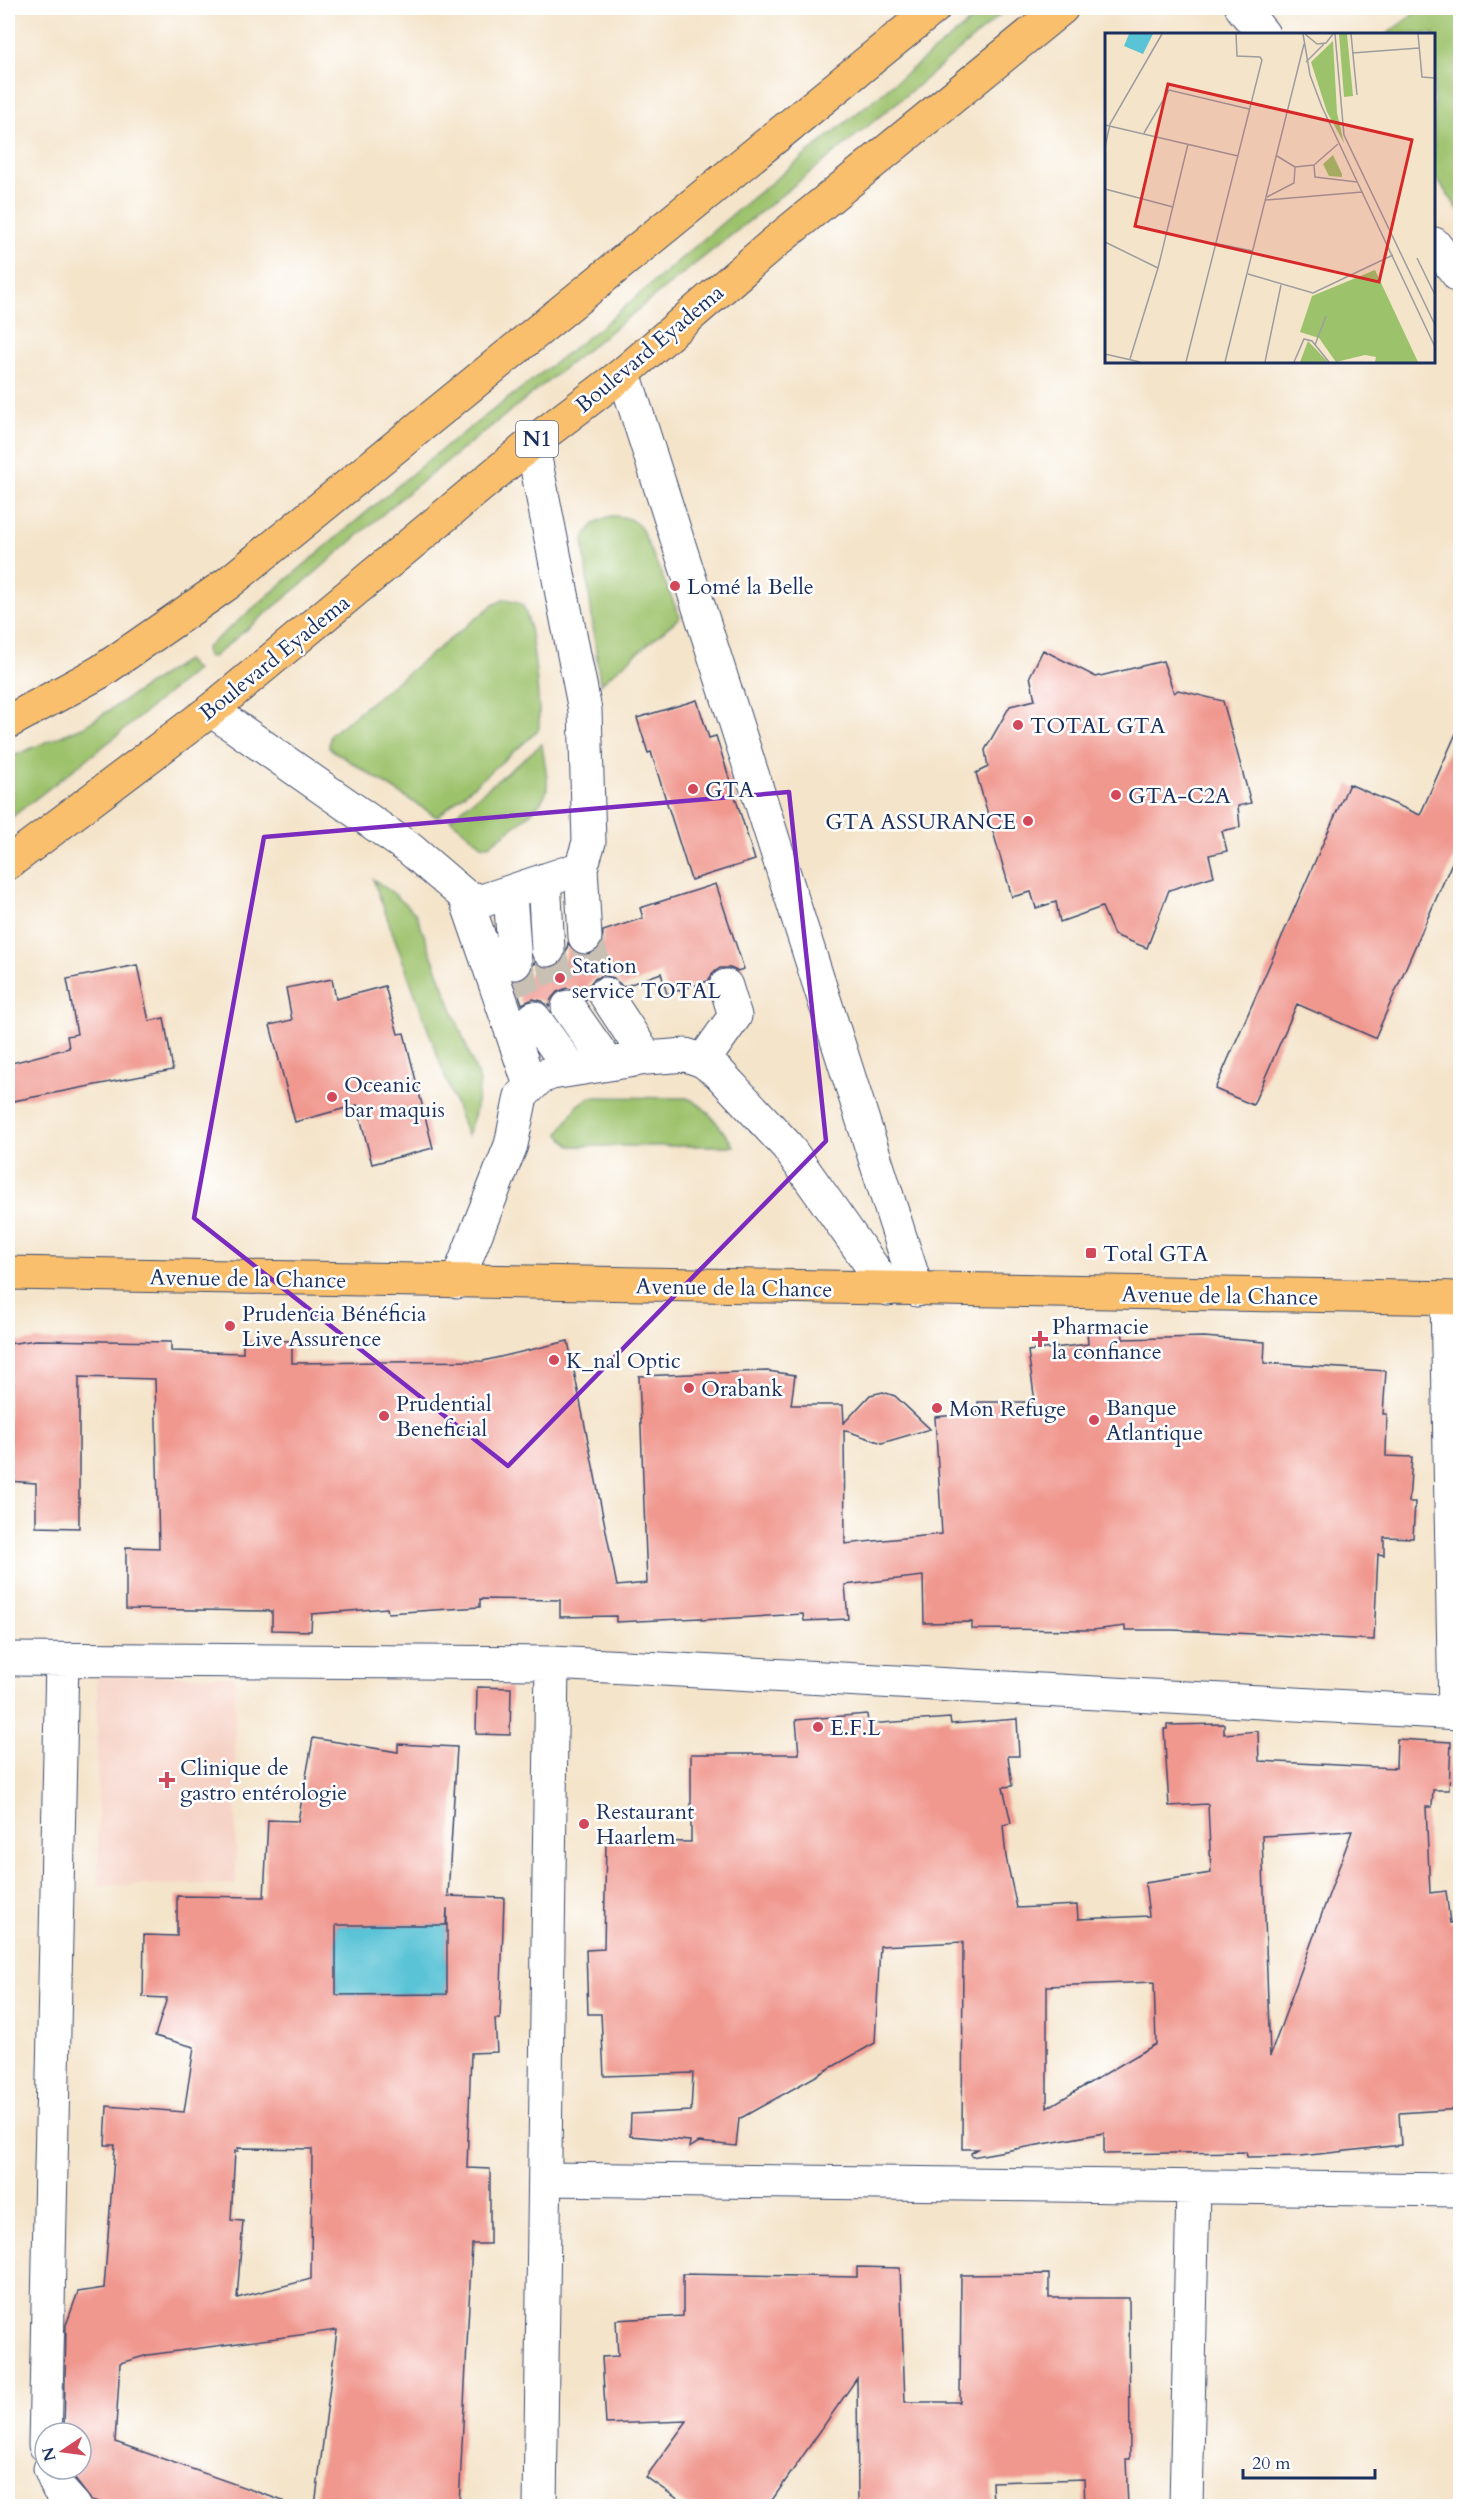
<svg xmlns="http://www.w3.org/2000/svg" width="1468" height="2514" viewBox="0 0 1468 2514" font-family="Cardo,serif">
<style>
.built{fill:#f6d1c5}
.green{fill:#9dc26c;stroke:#5c7865;stroke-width:1.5}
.water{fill:#5ac3d6;stroke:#3a799a;stroke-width:1.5}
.building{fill:#f0978e;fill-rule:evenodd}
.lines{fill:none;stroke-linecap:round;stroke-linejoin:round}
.minor-tunnel{stroke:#c9c0b4;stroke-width:33;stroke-dasharray:33 16;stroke-linecap:butt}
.minor-casing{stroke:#3c4a6e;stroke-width:35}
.major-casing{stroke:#3c4a6e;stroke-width:35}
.highway-casing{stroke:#3c4a6e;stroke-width:35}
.minor{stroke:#fff;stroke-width:33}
.major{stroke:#f9bf6d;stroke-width:33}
.highway{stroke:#f9bf6d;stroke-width:33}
.marked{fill:none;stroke:#7b2cbf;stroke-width:4.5;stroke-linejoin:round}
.poi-dot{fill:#d1495b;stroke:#fff;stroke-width:2}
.labels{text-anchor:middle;stroke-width:5;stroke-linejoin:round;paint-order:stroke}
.shield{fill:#fff;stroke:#5f6d8e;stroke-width:1.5}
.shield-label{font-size:21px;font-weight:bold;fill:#1b2f5e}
.street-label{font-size:22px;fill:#1b2f5e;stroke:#fff}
.poi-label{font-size:22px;fill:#1b2f5e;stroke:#fff;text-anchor:start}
.inset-road{fill:none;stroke:#9d9c9f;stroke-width:1.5}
.view{fill:#d62828;fill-opacity:0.15;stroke:#d62828;stroke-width:3}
.inset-edge{fill:none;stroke:#1b2f5e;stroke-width:3}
</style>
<rect width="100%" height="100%" fill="#fff"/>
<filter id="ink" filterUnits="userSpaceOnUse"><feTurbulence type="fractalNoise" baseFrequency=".0167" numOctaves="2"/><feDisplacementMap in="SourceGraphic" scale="12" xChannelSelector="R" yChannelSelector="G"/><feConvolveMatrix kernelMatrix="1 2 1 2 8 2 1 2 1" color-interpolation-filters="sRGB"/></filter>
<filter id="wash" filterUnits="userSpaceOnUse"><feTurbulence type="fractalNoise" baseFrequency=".008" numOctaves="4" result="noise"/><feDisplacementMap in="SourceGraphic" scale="24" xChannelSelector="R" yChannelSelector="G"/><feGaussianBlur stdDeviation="1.35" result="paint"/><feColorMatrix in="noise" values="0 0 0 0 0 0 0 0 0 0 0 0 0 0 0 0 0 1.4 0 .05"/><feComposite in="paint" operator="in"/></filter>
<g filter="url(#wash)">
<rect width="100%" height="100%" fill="#f4e4ca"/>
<path class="built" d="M97,1676h138l1,208 -138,1z"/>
<path class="green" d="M987,8h21l-86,74 -70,57 -446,355 -104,90 -89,73 -6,-1 -1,-8 221,-187 174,-134 139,-119z
M1422,8h38v204l-26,-37v-141h-47z
M612,516c13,0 20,3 29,12l39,89 -80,67 -17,-142c5,-15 14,-23 29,-26z
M505,599c6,1 12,1 17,6 11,12 18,105 17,124l-8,8 -94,80 -108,-69 1,-13 6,-5 157,-125z
M186,660l10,10 -82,68 -106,82v-62l77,-32z
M542,744c1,14 6,29 5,43 -1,20 -41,45 -56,57l-8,2 -33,-27z
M373,879l20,14 23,21 64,168 -5,31 -8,23z
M591,1097l96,1c22,9 33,30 47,48h-164l-11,-13 19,-28z"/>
<path class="water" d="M336,1925h111v69l-111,1z"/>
<g id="blocks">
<path class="building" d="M1043,650l53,27 67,-16 11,32 4,-3 45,11 28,102 -13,3 2,21 -18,4 5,20 -18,4 5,21 -45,14 -22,58 -33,-13 -12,-28 -42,15 -4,-20 -20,6 -5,-16 -19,5 -36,-124 12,-6 -3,-17 25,-44 25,-6 -5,-24z
M697,700l12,38 7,-2 39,124 -64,20 -40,-128 -3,1 -11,-35z
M1461,722v120l-86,196 -78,-34 -44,101 -38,-16 134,-305 71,31z
M716,884l28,85 -7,2 -7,-3h-10l-7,5 -5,8 -41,13 -6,-21 -38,14 -9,-9 -11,-3 -9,4 -5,6 -3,15 -10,-10 -9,-2 -10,4 -6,7 -2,8 -7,-6 -9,-2 -11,5 -8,-23 12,-3 6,-7 2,-9 6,5 8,2 10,-3 7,-8 3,-15 9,11 8,2 10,-3 7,-8 1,-14 40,-13 -3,-10z
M137,965l12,56 15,-3 9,52 -165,32v-38l61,-16 -2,-12 10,-2 -10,-55z
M332,979l4,20 49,-13 13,48 6,-1 29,115 -61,16 -15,-59 -62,17 -25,-97 22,-5 -6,-32z
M1122,1327l1,12 81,-2 61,5 -1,21 122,8 -3,43h4l-1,42 26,1 -3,45h6l-2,36 -29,-1v18l-6,-1 -4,86 -201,-10h-48v-4l-32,4 -121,-1v-7l-48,1 -1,-47 -78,9 3,34 -44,2 -1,-7 -102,6v-2l-85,4v-6l-56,1v-17l-80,-1v8l-92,6 -1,-5 -75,6 -1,17 -39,-1v-19l-146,-2v-62l33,1 -4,-169 -76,-2v151l-43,-1v-44l-28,-2v-137l28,-4 135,2v9l72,2v-13l49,1v22l191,-2 85,-20 49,245 30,-3 -8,-207 128,-5 28,4 -4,30h52l1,18 26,-28 13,-3 12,4 35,33 -48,14 -38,-13 1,114 97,-10 -7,-117 43,-4v-11h57l-7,-51 60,-7 -1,-14z
M477,1687l34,1 -1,47 -34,-1z
M867,1714l1,10 82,-6 1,6 66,-5 2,37h-11l4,30 -9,1 8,36 -8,2 3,32 11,51 60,-3 1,14 71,-3 -4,-33 66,-10 -3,-69 -39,2 -5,-77h3v-4l57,-1v10l34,-3 1,30 137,7 1,-29 54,3 -2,48h-16l-1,17h-6l4,86 16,-2 4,32 11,-2v188l-62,4 2,32 -100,11 -54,1 -1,-5 -142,2v-21l-132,24 -1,-4 7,-4h-16l1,-207 -83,4 -5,97 -136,76 -3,27 -37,-4 -10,6 1,-7 -60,-5 1,-22 60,-3 2,-38 -89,3 -3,-62h-13l-2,-64 18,-1 2,-109 85,2v-88h108l-3,-34zM1352,1831l-82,225 -8,-220zM1154,1982l2,62 -109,64v-122z
M313,1738l85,14v-8l59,3 -9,149 56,2 -4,121h-5l2,33 -26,1 -4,115 23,1v75h-18l-13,262h-144l22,-176 -189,25 -28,8 -5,79 168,59 -1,5h-168l-23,-6 -17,-22 -4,-9h11v-36h-17l2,-108 12,-33 26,-4 11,-143h-10l2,-39 77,6 10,-65 -39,-11 12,-38 -24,-1 1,-62 33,1v-40l87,1 4,-77 30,1zM447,1908v86l-111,1v-70h110zM238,2148l74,1 -1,130 -74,19 6,-77 -12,-1 4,-69h3z
M857,2267l43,1 5,134h55l1,-127 88,-1v24h80l1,161h-4l2,47h-43l-1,-27 -92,3 1,24h-135l-1,-128 -89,128h-80l-42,-29 41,-56 -81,3 -4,-67 16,-1 -2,-36 67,-4v-42l174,3z"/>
</g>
</g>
<g filter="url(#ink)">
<use href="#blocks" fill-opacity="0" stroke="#3c4a6e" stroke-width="1.5"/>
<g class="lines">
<path class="minor-tunnel" d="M585,937l20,57
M548,950l20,57
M515,963l19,55"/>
<defs>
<path id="minor" d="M1242,8l21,26
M1434,244l26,33
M624,373l293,917
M211,710l199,139 55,47 17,5 99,-33 8,-26 -4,-132 -53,-267
M581,868l4,69
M544,880l4,70
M510,893l5,70
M465,896l65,189
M605,994l42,64
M568,1007l40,57
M534,1018l37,51
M703,1061l32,-45 -9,-30
M457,1282l54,-137 10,-49 19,-19 12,-4 95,-15 39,-3 17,6 16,12 68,73 101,143
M1447,1298l8,415
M8,1659l544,4 908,50
M546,2179l914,11
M45,2445l17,-785
M50,2469l8,19 16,18
M540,2506l12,-843
M1186,2506l7,-318"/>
<path id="major" d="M8,1273l1452,25"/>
<path id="highway" d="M8,722l92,-50 127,-88 707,-576
M8,863l203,-153 321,-267 92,-70 149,-129 289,-236"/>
</defs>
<use href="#minor" class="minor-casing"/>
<use href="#major" class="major-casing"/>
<use href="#highway" class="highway-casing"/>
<use href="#minor" class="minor"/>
<use href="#major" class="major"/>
<use href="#highway" class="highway"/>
</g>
</g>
<path class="marked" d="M789,792l37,349 -318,325 -314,-248 70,-381z"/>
<g class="poi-dot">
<circle cx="675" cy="586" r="6"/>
<circle cx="1018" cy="725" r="6"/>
<circle cx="693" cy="789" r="6"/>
<circle cx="1116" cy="795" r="6"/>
<circle cx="1028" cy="821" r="6"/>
<circle cx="560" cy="978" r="6"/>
<circle cx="332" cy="1097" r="6"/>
<rect x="1085" y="1247" width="12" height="12" rx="3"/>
<circle cx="230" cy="1326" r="6"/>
<path d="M1037 1330h6v6h6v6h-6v6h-6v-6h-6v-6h6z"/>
<circle cx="554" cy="1360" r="6"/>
<circle cx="689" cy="1388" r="6"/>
<circle cx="937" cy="1408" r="6"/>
<circle cx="384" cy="1416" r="6"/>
<circle cx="1094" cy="1420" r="6"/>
<circle cx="818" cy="1727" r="6"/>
<path d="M164 1771h6v6h6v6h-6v6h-6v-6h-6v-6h6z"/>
<circle cx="584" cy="1824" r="6"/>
</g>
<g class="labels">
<rect class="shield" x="516" y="421" width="42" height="36" rx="4.5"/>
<g class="shield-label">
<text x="537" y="446">N1</text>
</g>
<g class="street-label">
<text transform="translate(649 348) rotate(-40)" y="8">Boulevard Eyadema</text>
<text transform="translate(274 657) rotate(-39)" y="8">Boulevard Eyadema</text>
<text transform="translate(248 1278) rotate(1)" y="8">Avenue de la Chance</text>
<text transform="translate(734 1287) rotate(1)" y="8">Avenue de la Chance</text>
<text transform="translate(1220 1295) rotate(1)" y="8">Avenue de la Chance</text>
</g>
<g class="poi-label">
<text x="687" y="594">Lomé la Belle</text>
<text x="1030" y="733">TOTAL GTA</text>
<text x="705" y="797">GTA</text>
<text x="1128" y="803">GTA-C2A</text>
<text x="1016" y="829" text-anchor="end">GTA ASSURANCE</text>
<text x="572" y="973">Station<tspan x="572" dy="25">service TOTAL</tspan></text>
<text x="344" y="1092">Oceanic<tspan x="344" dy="25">bar maquis</tspan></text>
<text x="1103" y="1261">Total GTA</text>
<text x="242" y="1321">Prudencia Bénéficia<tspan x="242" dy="25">Live Assurence</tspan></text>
<text x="1052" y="1334">Pharmacie<tspan x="1052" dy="25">la confiance</tspan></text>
<text x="566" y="1368">K_nal Optic</text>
<text x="701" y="1396">Orabank</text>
<text x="396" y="1411">Prudential<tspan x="396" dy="25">Beneficial</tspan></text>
<text x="1106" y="1415">Banque<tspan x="1106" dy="25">Atlantique</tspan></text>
<text x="949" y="1416">Mon Refuge</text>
<text x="830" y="1735">E.F.L</text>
<text x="180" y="1775">Clinique de<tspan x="180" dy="25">gastro entérologie</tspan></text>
<text x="596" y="1819">Restaurant<tspan x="596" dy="25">Haarlem</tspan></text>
</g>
</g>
<g transform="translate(1105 33)">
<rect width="330" height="330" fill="#f4e4ca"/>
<path d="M234,1h8l6,62 -9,1zM228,8l4,72 7,30 -17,-31 -16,-50zM228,122l9,19v3l-13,-1 -6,-12zM270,237l43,92h-43l1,-5 -11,-2 -29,7 -17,-24 -19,-6 12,-36zM203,308l20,21h-28z" fill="#9dc26c"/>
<path d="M24,1h24l-10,20 -19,-8z" fill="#5ac3d6"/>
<path class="inset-road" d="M198,1l7,41 12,32 113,240M200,1l12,10 9,-1 7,-9M230,1l9,101 91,190M246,1l6,61M313,1l4,43 13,1M247,20l67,-5M201,29l18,-18M0,92l133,31M39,100l25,-43 80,19M233,111l-24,21 1,12 42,5M0,114l5,-23 52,-90M190,134l19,-2M0,156l68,18M162,164l27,-14 1,-16 -18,-11M161,167l96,-8M0,209l53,26M108,210l40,8M312,225l18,37M143,241l65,19 80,-38M210,312l11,-29M0,321l35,8M25,326l28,-91 30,-124M81,329l76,-302 -2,-3 -23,-1 -1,-22M120,329l79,-318M160,329l16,-77M189,329l10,-23 8,2 17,21"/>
<path class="view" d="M63,51l244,56 -33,142 -244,-56z"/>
<rect width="330" height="330" class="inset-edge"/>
</g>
<rect width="1468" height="2514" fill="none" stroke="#fff" stroke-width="30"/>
<g transform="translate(63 2451) rotate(257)"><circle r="28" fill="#ffffff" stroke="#a4acbf" stroke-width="1.5"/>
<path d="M0-4.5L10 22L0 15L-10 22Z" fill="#d1495b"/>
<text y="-9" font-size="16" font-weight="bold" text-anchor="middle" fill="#1b2f5e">N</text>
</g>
<path d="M1243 2469v9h132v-9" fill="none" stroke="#1b2f5e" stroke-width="3"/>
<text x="1252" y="2469" font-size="18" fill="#1b2f5e" stroke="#ffffff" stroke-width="4.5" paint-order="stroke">20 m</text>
</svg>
